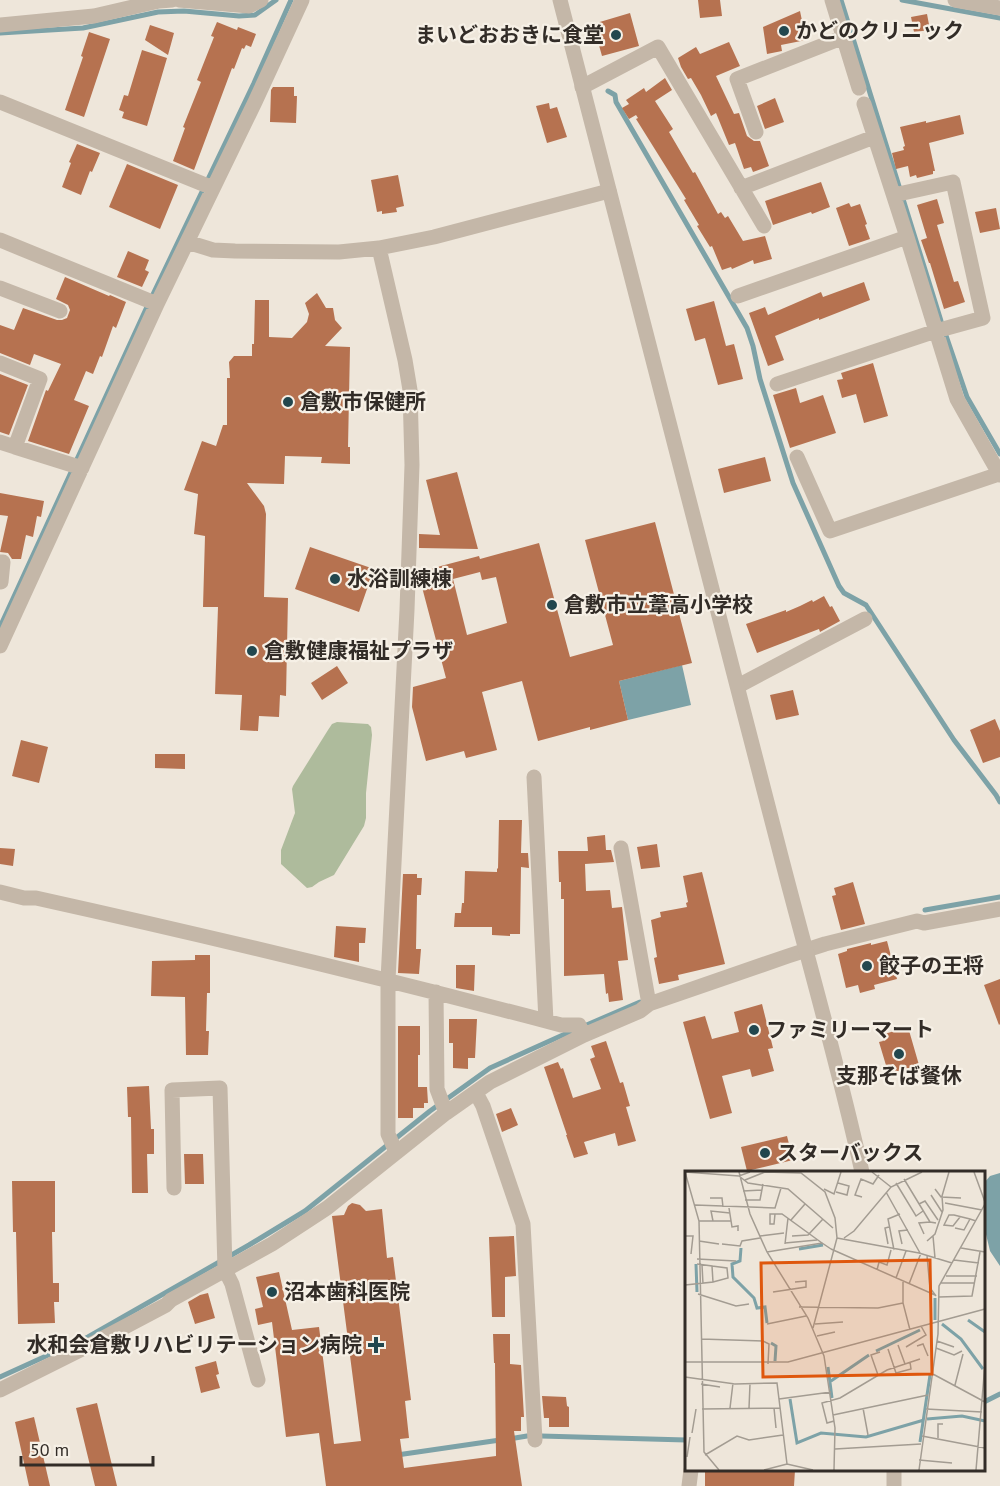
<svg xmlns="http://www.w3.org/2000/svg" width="1000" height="1486" viewBox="0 0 1000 1486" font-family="'PT Sans','Noto Sans JP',sans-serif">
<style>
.green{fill:#aebb9c}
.water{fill:#7da2a7}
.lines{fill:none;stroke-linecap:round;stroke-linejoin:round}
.stream{stroke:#7da2a7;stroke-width:5}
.building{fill:#b67250;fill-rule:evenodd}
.minor{stroke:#c4b7a8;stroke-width:15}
.tertiary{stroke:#c4b7a8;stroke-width:15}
.poi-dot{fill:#22474e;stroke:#f6f0e6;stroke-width:2}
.labels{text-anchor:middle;stroke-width:4.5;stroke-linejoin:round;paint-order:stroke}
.poi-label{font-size:21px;font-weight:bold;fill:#322c27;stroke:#f6f0e6;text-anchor:start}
.inset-river{fill:none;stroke:#7da2a7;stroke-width:3}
.inset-road{fill:none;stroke:#a39c92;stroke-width:1.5}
.view{fill:#df570d;fill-opacity:0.15;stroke:#df570d;stroke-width:3}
.inset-edge{fill:none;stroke:#322c27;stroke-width:3}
</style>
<rect width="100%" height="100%" fill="#eee6da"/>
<path class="green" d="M337,722l31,2 3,3 1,8 -6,58v25l-2,8 -30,49 -15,7 -7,5 -5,1 -26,-24v-14l14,-37 -3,-24 1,-3 35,-56 4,-6z"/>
<path class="water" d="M682,665l9,40 -63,15 -9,-39z
M1000,1173v93l-10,-15 -6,-25v-43l6,-7z"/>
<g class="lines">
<path class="stream" d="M841,0l100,321 26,76 33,57
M902,0l98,18
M0,33l83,-5 75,-16 26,-1 55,5 16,-1 21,-15
M608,91l7,4 1,7 131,226 6,18 7,33 33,104 46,103 5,7 22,12 88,135 42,55 4,7
M0,627l146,-318 108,-226 37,-83
M925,910l75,-13
M582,1027l58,-25
M0,1377l88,-40 161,-92 56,-34 125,-100 60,-43 84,-38
M984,1402l16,-8
M541,1436l145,4
M509,1439l18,-3
M397,1455l103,-15"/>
</g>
<path class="building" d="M698,0h22l2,16 -22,2z
M800,11l6,29 -25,5 1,6 -15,3 -4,-27z
M630,13l9,33 -37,10 -9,-32z
M927,14l3,16 -16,2 -3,-15z
M217,22l20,8 1,-3 18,7 -5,13 -5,-2 -2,4 -2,-1 -8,21 -2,-1 -38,102 -21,-9 12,-33 -2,-1 18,-45 -4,-2 17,-43 -3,-1z
M150,25l24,8 -6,22 -23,-15z
M89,32l21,7 -26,78 -19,-7 18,-53 -2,-1z
M729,42l11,24 -24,10 18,38 5,-1 8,23 7,5h6l9,25 -16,6 -2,-5 -7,2 -9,-26 -6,2 -13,-32 -5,3 -10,-21 -10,-17 -3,1 -7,-12 -3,-9 18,-11 4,7z
M142,50l25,8 -20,68 -25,-8 2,-6 -5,-2 5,-15 4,1z
M665,78l7,12 -17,11 18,28 -4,3 24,41 2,-1 23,42 3,-2 4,6 3,-2 15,25 22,-5 7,23 -18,5 -1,-4 -21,9 -1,-2 -9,3 -10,-24 -2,1 -13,-21 2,-1 -15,-25 2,-1 -50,-80 2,-1 -2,-3 -7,4 -7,-11 7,-4 -3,-4 18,-12 2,4z
M273,87h21v9h3l-1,27 -26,-1 1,-32z
M775,98l9,24 -19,7 -8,-23z
M549,103l1,6 7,-2 10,30 -20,6 -11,-37z
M960,115l4,19 -35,9 6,28h-2v3l-16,4 -1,-3 -6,2 -2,-11 -12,3 -4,-16 12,-3 -1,-3 2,-1 -5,-19 26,-6v2z
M77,144l23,9 -8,19 -2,-1 -9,24 -19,-8 9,-24 -2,-1z
M127,164l51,21 -18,44 -51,-22z
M398,175l6,31 -8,2 1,4 -15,2v-3l-5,1 -6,-32z
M821,182l9,25 -18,7 -1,-2 -38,13 -8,-24z
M937,199l7,24 -7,2 17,57 4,-1 7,21 -21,7 -14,-46h-1l-8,-23 6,-2 -10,-33z
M849,203l2,4 9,-3 7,20 -2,1 5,14 -21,7 -13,-38z
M996,208l4,21 -20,4 -5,-21z
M128,251l21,9 -4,10 4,2 -7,15 -25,-10z
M65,277l44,19 1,-1 16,7 -10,26 -3,-2 -11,31 -2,-1 -7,18 -7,-3 -12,29 15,6 -20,48 -41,-13 18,-51 2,1 13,-27 -27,-10 -4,11 -30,-12v-28l14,5 9,-22 34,12h5l5,-2 3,-8 -2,-5 -12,-6z
M864,282l6,18 -51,20v-2l-44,18 9,24 -16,6 -19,-53 16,-6 3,8 53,-23 2,5z
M317,293l9,15h7l2,12 7,8 -17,18 25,1 -2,100h2v17l-29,-1 1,-6 -37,-1 -1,28 -37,-1 17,23 2,8 -2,83 24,1 -2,98 -6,-1 -1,22 -20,-1 -1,15 -18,-1 2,-35 -27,-1 3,-87h-15l2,-71 -11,-2 4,-40 -14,-4 18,-49 14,5 7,-21h4v-47h3l-1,-16 5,-6h18v-12h2l1,-44h14v37l23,1 15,-16 2,-8 -4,-11z
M714,301l12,45 8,-2 9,35 -25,6 -13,-47 -10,3 -9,-32z
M873,363l15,53 -24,7 -8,-29 -14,4 -5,-18 6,-1 -2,-6z
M0,374l28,11 -19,50 -9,-3z
M796,388l4,15 23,-8 13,38 -46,15 -17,-53z
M765,457l6,24 -47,12 -6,-24z
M457,472l21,77 -59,-1v-14l21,1 -14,-55z
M0,493l44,8 -3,16 -4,-1 -4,21 -7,-2 -5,24h-9l-4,-6 -8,-1 8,-36 -8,-1z
M655,522l37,141 -73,18 9,39 -38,10v-3l-52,14 -16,-60 -40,11 15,58 -31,8 -2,-7 -38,10 -14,-54 1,-20 33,-9 -28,-106 61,-16 1,3 59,-16 31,114 43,-12 -28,-105zM480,572l2,8 14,-3 11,46 -40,12 -14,-56z
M310,547l64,22 -15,43 -64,-23z
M824,596l6,11 2,-1 8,15 -20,11 -1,-3 -62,24 -11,-29 40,-14v2l14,-6 12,-6 1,2z
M337,666l11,17 -26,17 -11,-17z
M793,690l6,25 -23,5 -6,-25z
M995,719l5,12v26l-17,6 -13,-33z
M21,740l27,7 -9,36 -27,-7z
M155,754h30v15l-30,-1z
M499,820h23l-1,33h7l1,15 -8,-1 -1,67h-10v2l-18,-1v-8h-38l1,-14h6l1,-10h2l1,-32 32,1v-4l1,1z
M605,835l1,15h5l3,12 -29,2 1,27 24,-1 2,18 10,-1 6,53 -10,1 5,39 -14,2 -1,-9 -2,1 -2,-20 -40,2v-77h-3v-17h-2l-1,-31h30l-1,-14z
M657,844l3,23 -19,2 -4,-22z
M0,848l15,1 -2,17 -13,-2z
M702,872l23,92 -47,11 1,5 -20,4 -5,-26 3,-1 -6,-37 10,-3 -1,-5 27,-5 -1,-4 2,-1 -5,-26z
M403,874h14v4h5l-1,17h-4l-1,54h5l-2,25 -21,-1z
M853,882l12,42 -24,6 -9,-34 4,-1 -2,-7z
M336,926l30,2 -1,15h-6v19l-25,-5z
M887,941l10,38 -23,6 1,4 -15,4 -2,-8 -12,3 -8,-34 9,-3v-2l24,-6v2z
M195,955h15v38h-3l-1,38h3l-1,24h-22l-1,-58 -34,-1 1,-35 43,-1z
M456,965h19l-1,26 -18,-3z
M1000,979v45l-1,1 -15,-40z
M762,1004l11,44 -5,1 6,22 -22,6 -2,-8 -28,7 10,37 -22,6 -27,-97 22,-6 7,23 27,-7 -5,-20z
M449,1019h28l-2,39h-7v11l-15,-1v-25h-4z
M398,1026h22v29h-2v32h9l1,16h-4v5h-11v10h-15z
M908,1027l11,38 -27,8v-1h-4l-9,-30 4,-1 -2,-6z
M606,1041l14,42 3,-1 7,24 -4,1 10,34 -18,5 -3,-13 -31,9 4,12 -14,4 -8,-23h1l-23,-68 14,-5 3,7 2,-1 10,30 28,-9 -11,-30 5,-2 -4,-11z
M149,1086l2,43h3v25h-7l1,39h-16l-1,-76h-3l-1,-30z
M511,1108l7,17 -16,7 -6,-18z
M787,1136l6,24 -46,11 -6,-24z
M184,1154h19l1,30h-19z
M12,1181h43v51h-3l1,51h6v19h-5l1,21 -37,1 -2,-92h-3z
M352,1203l8,2 6,6 16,-2 5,49 6,-1 18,143 -6,1 4,37 -9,1 4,29 92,-12 -1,-93h-1l-1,-29h17v30l11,1 3,52h-3v14h-7l8,55h-196l-7,-53 -33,4 -14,-115 -14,3 -3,-16 8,-2 -7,-30 23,-5 13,58 27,-3 15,117 27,-3 -29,-225 12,-1 4,-9z
M514,1236l2,40 -11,1v40h-13l-3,-80z
M208,1293l7,25 -20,6 -7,-22 12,-7z
M216,1361l3,13 -3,1 4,13 -19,5 -6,-26z
M542,1396l24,1 1,9 2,1v20h-20v-9h-5z
M97,1403l20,83h-22l-19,-78z
M34,1417l16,69h-21l-14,-64z
M705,1470h90l-1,16h-89z"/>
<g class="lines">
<path class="minor" d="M179,0l70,6 12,-6
M832,0l27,88
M955,0l45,8
M0,25l94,-9 65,-15 13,-1
M582,87l76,-40 106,179
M0,102l213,86
M864,104l43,133 50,162 43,76
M756,132l-19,-53 107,-42
M741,188l133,-51
M0,240l157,64
M187,242l26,8 22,1 104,1 40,-4 55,-11 175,-46
M379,248l26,112 5,30 2,75 -5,145 -19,370v154l8,18
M0,288l60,23
M738,296l169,-59
M0,363l40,16 -25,68 67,21
M777,384l159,-53 47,-13 -30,-136 -59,13
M0,442l15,5
M797,457l33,74 169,-57
M0,562h3l-2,20
M0,646l157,-342 98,-202 47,-102
M738,686l127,-67
M534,777l12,244
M621,848l28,156
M0,892l24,6h12c176,39 351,81 525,127h18l5,10
M436,992l1,97 9,24
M476,1093l7,13 40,118 12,216
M174,1188l-2,-98 48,-2 5,182 7,14 26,96
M0,1390l96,-48 70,-37 5,-5 101,-56 55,-36 119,-95 44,-31 94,-47 56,-24 9,-7 139,-48 37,-12 92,-23 7,2 76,-14
M689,1486l2,-16"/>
<path class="tertiary" d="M560,0c74,287 150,573 222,860 27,104 57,208 80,312
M894,1470v16"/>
</g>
<g class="poi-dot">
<circle cx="784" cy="31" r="6"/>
<circle cx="616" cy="35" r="6"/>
<circle cx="288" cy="402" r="6"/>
<circle cx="335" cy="579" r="6"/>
<circle cx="552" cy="605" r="6"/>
<circle cx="252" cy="651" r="6"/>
<circle cx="867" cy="966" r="6"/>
<circle cx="754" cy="1030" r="6"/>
<circle cx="899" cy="1054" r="6"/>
<circle cx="765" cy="1153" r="6"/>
<circle cx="272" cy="1292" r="6"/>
<path d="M373 1336h6v6h6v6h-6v6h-6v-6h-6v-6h6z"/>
</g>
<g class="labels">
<g class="poi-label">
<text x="796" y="38">かどのクリニック</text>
<text x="604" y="42" text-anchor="end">まいどおおきに食堂</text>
<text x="300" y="409">倉敷市保健所</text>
<text x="347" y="586">水浴訓練棟</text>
<text x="564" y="612">倉敷市立葦高小学校</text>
<text x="264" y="658">倉敷健康福祉プラザ</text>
<text x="879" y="973">餃子の王将</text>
<text x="766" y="1037">ファミリーマート</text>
<text x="899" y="1083" text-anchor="middle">支那そば餐休</text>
<text x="777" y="1160">スターバックス</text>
<text x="284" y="1299">沼本歯科医院</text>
<text x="362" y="1352" text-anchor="end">水和会倉敷リハビリテーション病院</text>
</g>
</g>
<g transform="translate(685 1171)">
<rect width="300" height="300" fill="#eee6da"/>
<path class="inset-river" d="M56,77l-1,13 -8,3 1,13 21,21 3,10 8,-1 2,16M114,78l24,-4M11,93l1,28M250,127v22M283,149l17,12M257,153l19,15 22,30M86,172l5,3 -1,15M191,180l44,-21M143,196l4,31M146,210l38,-26M105,228l7,44 24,-10 45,4 58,-17M242,248l35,-3 23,5M235,271l10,-67"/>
<path class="inset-road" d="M0,1l14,49 5,231 15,18M0,1l54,4 11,-4M54,1l11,42 17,38 41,66 16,38 11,72 -1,42M187,1l19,15M289,1l11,30M54,5l9,7 40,6 45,39M219,8l26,43 6,1M60,9l20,-8 36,1 24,19 10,26 2,20 -24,90M211,12l20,33 7,-5M139,18l10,5 7,-22M250,18l6,8 20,1M58,20l19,-1M151,21l11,3 2,-9 -11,-3M201,21l34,61M246,24l11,17M177,26l-7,-2 6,-16 12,5 6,-9M25,27h12l1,9M60,29h15l3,-16M260,32l37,7M234,33l6,-3 13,19M10,34l80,3 6,-20M44,37l3,19 6,-1v5M90,43l-1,10h-4v-10h12l40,29M275,46l-7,9 -9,-1 5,-10h5l16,4 6,2M106,49l14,-16M14,50h32M28,50l-2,-10 19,2M270,57l9,2 6,-11M239,63l-5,-11 11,-1M0,65h8l-2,18M75,65l24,-3M107,65l16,-1 15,-16M248,65l2,22M152,67l82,15 33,10M159,67l10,-7 37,-44 31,-15M14,70l20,3M242,70l8,-7 8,-24 -1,-14 7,-24M100,72l32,-3M37,73l18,2 2,-5 18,-3M100,73l3,-26M203,73l-3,-16 4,-1M217,73l-3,-13 9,-1M276,77l24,4M146,78l104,46M209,79l-6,-31 12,-5M82,81l55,-9 9,6M242,85l3,32 6,8M12,88l39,2M269,89l25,3M17,94l1,19M27,95l15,2 1,10 -15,4M192,99l2,-8 8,3 4,-15M261,105h31M211,107l10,-27M218,111v21l7,27M256,112h34M224,113l12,-31M0,114l28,-3 -1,-16 -15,-2M88,121l33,-5v-6l-11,1M13,123l38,12 13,-2M254,126l33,-1 8,-44M114,136l79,1 25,-5M82,153l39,-8M130,153l28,-2M132,165l18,-4M16,168l62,2 6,3 -1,20M252,170l17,6M213,174l7,19M232,175l6,-2 5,12M221,176l20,-12 -5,-9M251,177l18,7 8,-4M203,178l8,24 15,-4 -1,-7M0,191h103l197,-53M246,202l54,29M193,204l-7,-20 9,-3M0,206l50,7 42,-1 10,81M16,213l19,3M270,214l8,-31M94,228l52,-7M45,237l3,-25M64,237l1,-24M89,237l2,20M178,237l5,27M17,238l78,-1M241,238l56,3M148,244l95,-20M149,250l-7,2 -5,-20 18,-5 47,-28 33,-11M7,262l4,-24M237,265l63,12M253,267v-14h5M150,278l86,-5M20,284l32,-19 12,4 34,-5M2,286l3,-20M234,289l33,3M79,299l23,-6 26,6M234,299l19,-136 1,-48 46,-82M291,299l9,-106"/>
<path class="view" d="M245,89l2,114 -169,3 -2,-114z"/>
<rect width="300" height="300" class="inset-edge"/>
</g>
<path d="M21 1456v9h132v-9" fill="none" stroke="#322c27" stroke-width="3"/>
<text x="30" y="1456" font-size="18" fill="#322c27" stroke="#f6f0e6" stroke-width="4.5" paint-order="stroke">50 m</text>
</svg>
